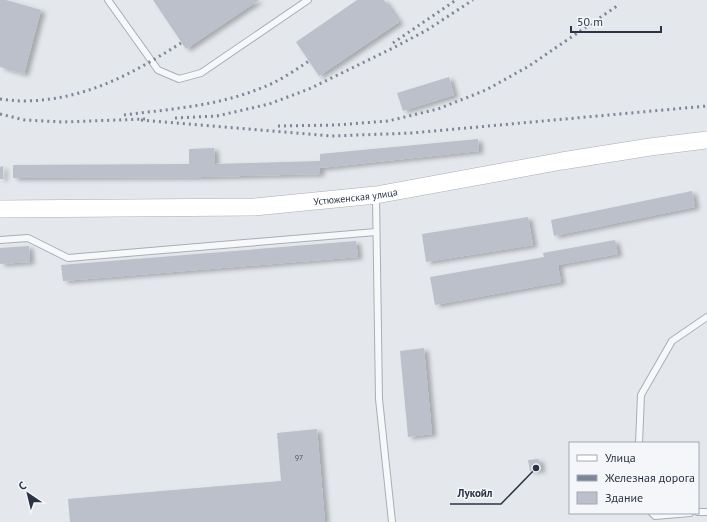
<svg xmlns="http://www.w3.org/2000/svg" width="707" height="522" viewBox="0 0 707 522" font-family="'PT Sans',sans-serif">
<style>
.building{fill:#bbc0ca;filter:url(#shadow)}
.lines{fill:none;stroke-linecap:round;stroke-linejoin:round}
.lane-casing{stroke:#a9aeb7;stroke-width:8}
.secondary-casing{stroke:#a9aeb7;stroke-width:18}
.lane{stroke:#f7f8fa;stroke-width:6}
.secondary{stroke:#fff;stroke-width:17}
.rail{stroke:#7d8696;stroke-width:3;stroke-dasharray:2 4;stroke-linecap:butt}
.labels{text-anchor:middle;stroke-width:3;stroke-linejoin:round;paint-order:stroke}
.number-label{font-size:8px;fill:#4f5766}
.street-label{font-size:10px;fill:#2b3445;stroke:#f4f6f9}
.leader{fill:none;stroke:#2b3445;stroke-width:1.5}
.callout-dot{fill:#2b3445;stroke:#f4f6f9;stroke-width:1.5}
.callout-label{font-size:11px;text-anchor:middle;font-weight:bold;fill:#2b3445;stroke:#f4f6f9;stroke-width:3;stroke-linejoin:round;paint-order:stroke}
</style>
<defs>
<filter id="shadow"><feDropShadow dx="4.5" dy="2.5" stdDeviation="2" flood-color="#0004"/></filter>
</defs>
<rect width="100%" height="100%" fill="#e4e7ec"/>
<path class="building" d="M0,0h6l35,10 -17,64 -24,-7z
M153,0h106l-73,49z
M357,0h27l15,22 -80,54 -23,-34z
M449,77l5,18 -51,16 -6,-18z
M478,139l1,12 -159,17v6l-117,3 -190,1v-13l176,-1v-15l25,-1 1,16 105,-3v-7z
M3,166v13h-3v-12z
M692,191l3,16 -141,29 -3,-16z
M528,217l5,28 -107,17 -4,-28z
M615,240l3,14 -60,11 3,17 -126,23 -5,-28 114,-20 -1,-4z
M356,241l2,16 -295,24 -2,-16z
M29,246l1,16 -30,2v-16z
M424,348l8,86 -24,3 -8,-86z
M317,429l8,93h-255l-2,-23 213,-18 -4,-48z
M539,459l2,11 -11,1 -2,-11z"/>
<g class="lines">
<defs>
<path id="lane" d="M108,0l50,70 21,9 22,-6 107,-73
M376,197l3,202 13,123
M0,240l28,-2 40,20 308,-26
M639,443l2,-48 31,-54 35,-24
M698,512h9
M652,513l3,3 35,-3"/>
<g id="secondary">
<path id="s1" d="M0,209l254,-2 122,-12 186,-34 88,-14 57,-7"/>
</g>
</defs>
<use href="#lane" class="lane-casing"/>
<use href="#secondary" class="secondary-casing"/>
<use href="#lane" class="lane"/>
<use href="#secondary" class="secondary"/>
<path class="rail" d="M393,43l63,-43
M0,99c8,1 16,2 25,2 60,-1 107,-27 156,-58
M0,114l25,6 38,2 82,-3
M124,115c46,-6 94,-9 137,-27 17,-6 33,-17 48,-27
M175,118l42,-2 52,-12 40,-15 86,-42 32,-17 46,-30
M141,120l191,16 80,-3 295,-27
M278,126l58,-1 52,-4 50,-12 48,-19 43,-24 88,-60"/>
</g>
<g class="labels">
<g class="number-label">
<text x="299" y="460">97</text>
</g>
<g class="street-label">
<text dy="4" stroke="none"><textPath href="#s1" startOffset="356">Устюженская улица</textPath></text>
</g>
</g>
<path class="leader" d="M536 468L501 504H450"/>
<circle class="callout-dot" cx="536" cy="468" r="4"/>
<g class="callout-label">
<text x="475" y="497">Лукойл</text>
</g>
<rect x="569" y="442" width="130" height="72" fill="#f4f6f9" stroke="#a4a8b1"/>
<rect x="577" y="455" width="20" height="6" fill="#ffffff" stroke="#a4a8b1"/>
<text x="605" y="462" font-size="12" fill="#2b3445">Улица</text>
<rect x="577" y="475" width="20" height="6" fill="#7d8696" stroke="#a4a8b1"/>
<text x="605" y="482" font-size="12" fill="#2b3445">Железная дорога</text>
<rect x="577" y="492" width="20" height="12" fill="#bbc0ca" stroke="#a4a8b1"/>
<text x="605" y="502" font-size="12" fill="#2b3445">Здание</text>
<g transform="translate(28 494) rotate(325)" stroke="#f4f6f9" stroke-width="3" paint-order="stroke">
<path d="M0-3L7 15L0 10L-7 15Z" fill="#2b3445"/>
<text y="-6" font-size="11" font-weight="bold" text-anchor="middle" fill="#2b3445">С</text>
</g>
<path d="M571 26v6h90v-6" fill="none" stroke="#2b3445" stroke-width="2"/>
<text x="577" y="26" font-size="12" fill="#2b3445" stroke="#f4f6f9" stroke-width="3" paint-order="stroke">50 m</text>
</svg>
